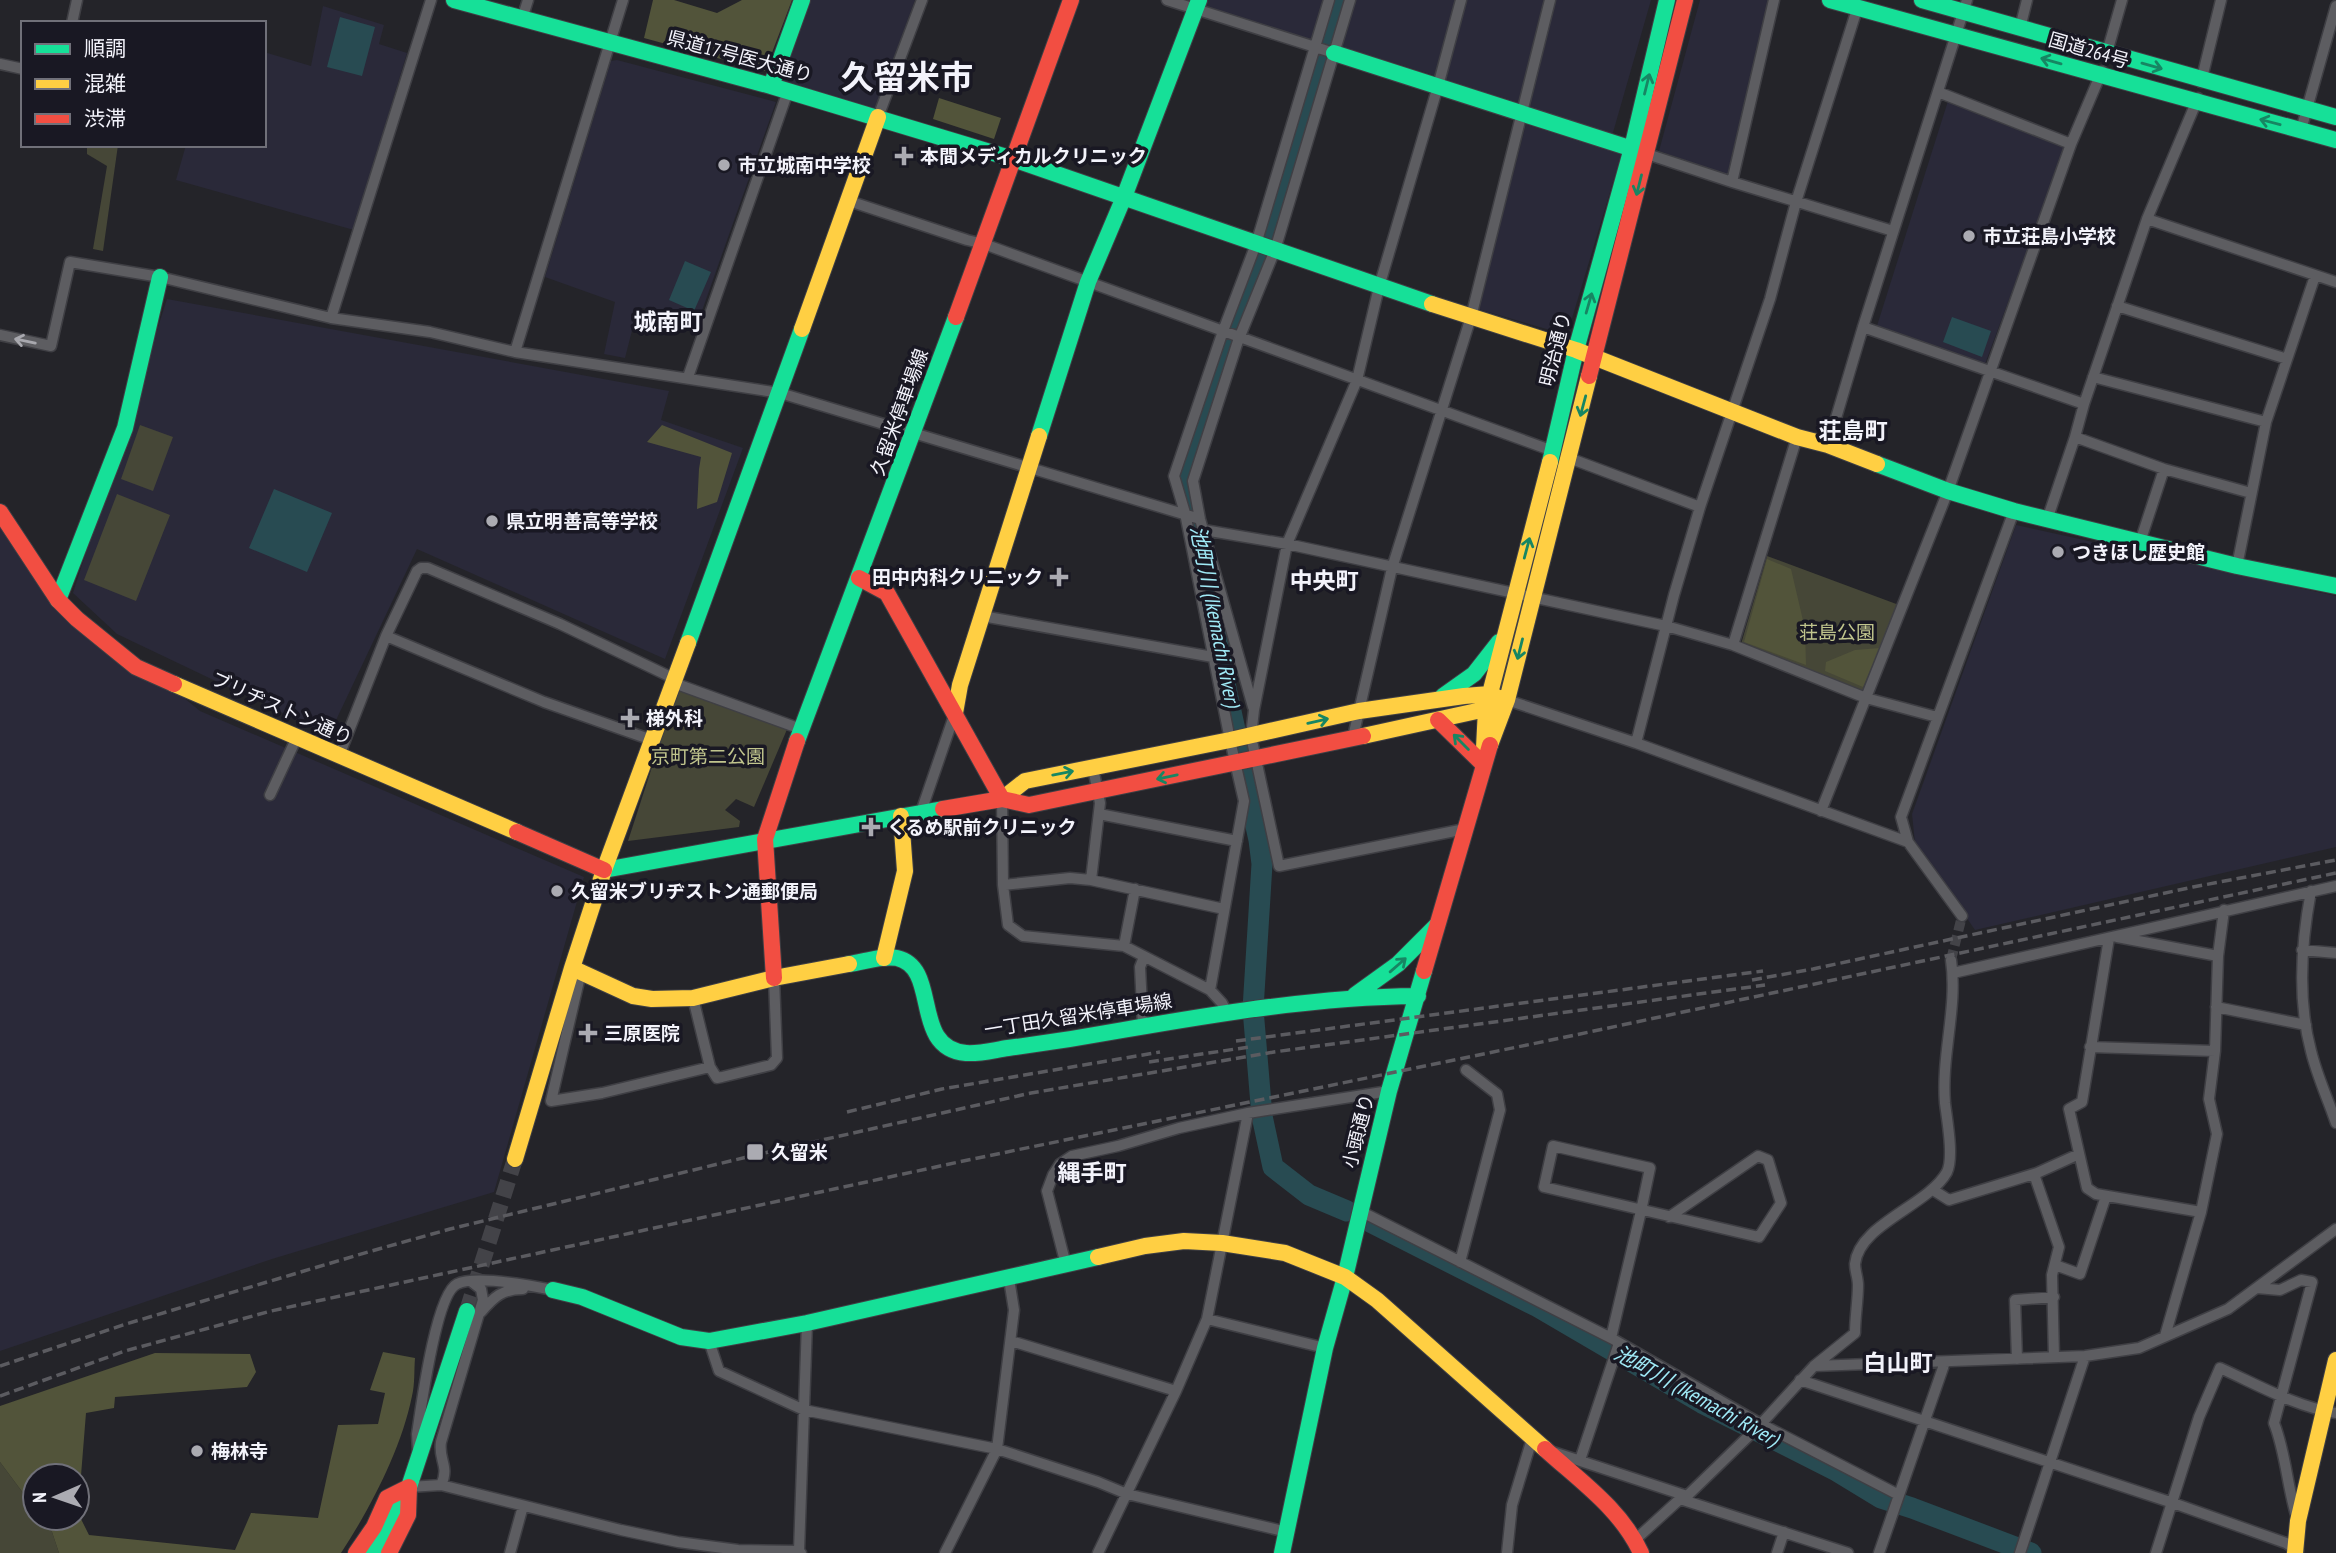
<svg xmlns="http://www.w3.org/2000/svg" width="2336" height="1553" viewBox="0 0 2336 1553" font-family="'PT Sans Narrow','Noto Sans JP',sans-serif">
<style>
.built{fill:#2a2939}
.green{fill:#464737}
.forest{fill:#52543a}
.water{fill:#284b52}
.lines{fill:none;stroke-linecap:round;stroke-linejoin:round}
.river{stroke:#284b52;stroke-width:21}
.street-tunnel{stroke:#434348;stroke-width:10;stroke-dasharray:10 5;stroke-linecap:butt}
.secondary-tunnel{stroke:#434348;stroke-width:16;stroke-dasharray:16 8;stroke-linecap:butt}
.street-casing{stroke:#3f3f44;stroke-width:13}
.fast-casing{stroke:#3f3f44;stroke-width:18}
.slow-casing{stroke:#3f3f44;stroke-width:18}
.jam-casing{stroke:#3f3f44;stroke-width:18}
.street{stroke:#5d5d61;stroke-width:10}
.fast{stroke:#16e098;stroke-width:16}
.slow{stroke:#ffcf43;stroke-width:16}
.jam{stroke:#f24e42;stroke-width:16}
.rail{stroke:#5b5b60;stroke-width:3.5;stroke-dasharray:10 5;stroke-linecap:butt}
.oneway{stroke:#178663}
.oneway2{stroke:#a8a8ae}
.poi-dot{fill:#ababb2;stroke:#191823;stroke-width:2.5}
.labels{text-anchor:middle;stroke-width:7;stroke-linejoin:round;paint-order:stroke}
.street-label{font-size:19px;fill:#f3f3fb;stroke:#191823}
.poi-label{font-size:19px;font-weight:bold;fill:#f3f3fb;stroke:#191823;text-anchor:start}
.park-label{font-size:19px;fill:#c1c58d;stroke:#191823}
.water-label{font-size:21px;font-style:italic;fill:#a0eaf7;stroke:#191823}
.quarter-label{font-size:23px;font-weight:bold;fill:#f3f3fb;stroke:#191823}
.town-label{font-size:33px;font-weight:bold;fill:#f3f3fb;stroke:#191823}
</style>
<rect width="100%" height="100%" fill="#242429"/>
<path class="built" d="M808,0h107l-40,111 -95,-30z
M1204,0h119l-12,42 -109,-36z
M1355,0h101l-20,76 -94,-29z
M1466,0h80l-26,105 -74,-25z
M1555,0h96l-39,136 -85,-26z
M1700,0h70l-43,175 -68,-24z
M323,6l61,19 -5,19 28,9 -53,177 -178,-50 10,-35h78v-93l47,14z
M617,60l159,42 -78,220 -60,-15 -13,51 -21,-4 11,-52 -70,-25 66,-216z
M1948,101l118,46 -81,217 -85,-30 -24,-5z
M1527,120l96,29 -56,186 -89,-26z
M167,299l502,92 -8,29 82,28 -78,211 -248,-110 -88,186 -212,-101 -44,-41z
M0,522l72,85 128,104 384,166 -90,315 -222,67 -272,92z
M2016,525l320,71v251l-361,83 -60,-87 -3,-29z"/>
<path class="green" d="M87,145h31l-15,106 -10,-2 14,-83 -20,-12z
M140,425l33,12 -20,54 -32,-12z
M117,494l53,21 -34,86 -52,-21z
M1767,556l132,49 -35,88 -123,-49z
M677,690l111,37 -34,80 -18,-8 -11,11 15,11 -1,6 -111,14z
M0,1462l35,47v9h7l10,14 7,21h-59z"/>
<path class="forest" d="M653,0h21l43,13 25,-13h50l-27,71 -121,-33z
M939,98l62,20 -7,21 -61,-20z
M662,425l70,28 -15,49 -20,7 2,-40 2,-12 -54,-15z
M1767,559l24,10 14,60 1,36 -62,-23z
M1880,648l-17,39 -38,-16 1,-9 29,-12z
M383,1352l32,6c-1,12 0,26 -3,38 -11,54 -41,111 -71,157h-282l-7,-21 -10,-14h35v-42h-42v33l-35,-47v-56l155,-53 95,1 6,18 -9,15 -132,10 -1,11 -28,5 -8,100 11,22 146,15 16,-37 67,5 20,-93 40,-1 7,-31 -15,-3z"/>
<path class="water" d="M340,17l35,10 -13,49 -35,-9z
M685,261l26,11 -17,39 -25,-11z
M1952,317l39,14 -9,26 -39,-15z
M274,489l58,24 -25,59 -58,-24z"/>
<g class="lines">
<path class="river" d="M1339,0l-81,264 -72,206 1,17 40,206 32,147 3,24 -9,145 9,107 11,51 36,28 38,16
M1370,1222l168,85 164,96 133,67 46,28 31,10 119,45"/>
<path class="street-tunnel" d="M1951,960l11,-44"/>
<path class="secondary-tunnel" d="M467,1311l48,-152"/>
<defs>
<path id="street" d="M1167,0l167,53
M1461,0l-23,86 -59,201 -22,93 -70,164 -33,166 -3,26 28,130 186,-37
M522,19l6,-19
M72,23l5,-23
M2020,28l7,-28
M2106,56l16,-56
M0,64l23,5
M2201,82l20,-82
M1938,92l133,52
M878,117l44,-117
M2301,130l35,-124
M1647,154l85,28 161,49
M1732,182l42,-182
M849,201l118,39 17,4 569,207
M2147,219l189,63
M2117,306l170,53
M331,318l100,-318
M1863,327l221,77
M0,335l51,11 19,-84 90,15 171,41 99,14 85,20 265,41 420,126
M515,352l108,-352
M688,377l100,-286
M2093,377l173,45
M2075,437l89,32 87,24
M1828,445l35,-118 104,-327
M1569,458l131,49
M2047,520l28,-83 9,-33 63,-185 51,-121
M1204,530l83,14 379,82 67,19 133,53 71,19
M2140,542l24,-73
M2237,566l29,-144 49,-146
M982,616l231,41
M386,636l158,66 108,38
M1733,645l64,-208
M674,683l127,46
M1507,700l129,43 272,99
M1253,707l-53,-188 -7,-38 45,-140 37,-91 75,-250
M1353,737l39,-169 79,-251 79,-317
M1636,743l38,-148 26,-88 70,-208 26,-97 62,-196
M339,756l47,-120 31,-65 4,-3h7l132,56 115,55
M270,795l27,-58
M1002,799l1,86 5,40 15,11 101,10 86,44 12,13 5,10
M1821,811l127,-320 123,-347 31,-73
M921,812l34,-99
M1099,814l138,27
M1091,880l9,-77 -7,-35
M1003,885l67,-7 21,2 133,29
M2311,891c-10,53 -14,108 0,160 6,25 17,48 25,72
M1962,916l-54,-74 -7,-25 113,-306
M2117,937l101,19
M2109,938l-27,164 -13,7 18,79 9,6 105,18
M1124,946l11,-57
M2302,950l34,3
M581,972l-30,129 51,-8 108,-26
M1953,973l383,-87
M1210,990l34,-189 -14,-61 -45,-227 -11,-37 49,-145 33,-87 73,-244
M693,998l17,69 7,11 5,-1 49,-12 6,-7 -3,-80
M2216,1007l90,18
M1143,1027l-3,-60 4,-10
M2090,1047l125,4
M2034,1174l25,73 -7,28 2,82
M1933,1190l16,10 88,-27 42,-19
M1360,1211l251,127 150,86 138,71
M1460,1262l40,-152 -3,-16 -31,-24
M1066,1265l-19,-74 6,-16 7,-11 12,-8 46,-10 61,-18 69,-15 141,-22
M2055,1265l25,9 26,-78
M2257,1288l23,2 21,-10 11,2 -38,141c12,30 13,64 23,95
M481,1312c13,-15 21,-23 42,-23
M1207,1319l118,29
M2165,1336l36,-124 16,-78 -8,-35 6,-48 3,-95 6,-46
M1611,1338l30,-127 9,-43 -97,-22 -9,41 215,50 22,-34 -13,-43 -10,-4 -89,61
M709,1341l10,30 85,39 193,39 101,33 29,12 160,38
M1011,1341l165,50
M2017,1359l-2,-59 39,-3
M1814,1366l271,-10 54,-8 89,-39 108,-80
M1800,1380l373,123 113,40 12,8
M418,1451l-1,-17c4,-26 19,-140 40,-150 18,-9 76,2 96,6
M1550,1451l137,45
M1580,1460l39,-117
M441,1485c9,-19 -3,-25 0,-43l42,-142 -2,-11 -9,-7
M409,1487l32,-2 180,45 57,12 60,8 61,1 2,2
M1680,1499l168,54
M1635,1540l45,-41 7,-3 74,-72 53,-58 41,-33c0,-16 3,-32 3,-48 0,-7 -3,-14 -3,-21 4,-40 73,-58 92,-92 7,-15 0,-52 -2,-69 -4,-48 13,-96 6,-143
M799,1551l8,-228
M510,1553l13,-47
M945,1553l52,-104 17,-139 -5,-31
M1098,1553l78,-162 31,-72 41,-206
M1507,1553l5,-48 20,-66
M1777,1553l7,-21
M1879,1553l66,-191
M2020,1553l65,-197
M2156,1553l43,-136 21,-49c36,16 76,39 116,45"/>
<path id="fast" d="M454,0l317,86 242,73
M1830,0l506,140
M1922,0l414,117
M1334,53l308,99
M771,86l31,-86
M1013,159l419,145
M1039,436l49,-154 36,-85 75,-197
M1550,462l26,-112 56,-202 35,-148
M1877,464l71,27 66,20 223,55 99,20
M58,600l67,-172 35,-151
M688,643l114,-314
M1443,696l31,-22 25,-32
M797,741l159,-424
M604,870l339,-61
M849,964c15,-2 33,-9 48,-6 44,10 13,90 69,95 14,1 28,-3 42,-5 39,-5 77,-11 115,-18 98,-17 195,-33 295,-34
M1355,995l43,-31 38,-38
M553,1290l29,7 99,40 28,4 98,-18 291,-66
M373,1553l36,-66 58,-176
M1282,1553l43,-205 20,-71 44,-186 35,-120"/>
<path id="slow" d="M1432,304l144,46 221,87 31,8 49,19
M802,329l76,-212
M174,684l343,148
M955,713l5,-28 79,-249
M1363,736l123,-27 21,-9
M1490,745l17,-45 82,-324
M1484,748l2,-39 64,-247
M1002,799l23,-18 205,-41 129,-29 105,-15 26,-2 9,4
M884,958l21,-87 -4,-55
M572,968l61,28 19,3 41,-1 81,-20 75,-14
M515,1159l57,-191 32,-98 84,-227
M1098,1257l47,-11 39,-5 38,2 63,10 60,24 32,23 168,149
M2295,1553l3,-32 38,-161"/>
<path id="jam" d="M956,317l115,-317
M1589,376l96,-376
M0,512l58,88 19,19 59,48 38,17
M859,578l28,15 115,206
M1438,720l45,44
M943,809l59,-10 27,6 334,-69
M517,832l87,38
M1424,971l66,-226
M774,978l-9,-139 32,-98
M1545,1449c35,32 76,60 96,104
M356,1553l18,-26 13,-29 22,-11 -1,28 -19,38"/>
</defs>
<use href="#street" class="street-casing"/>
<use href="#fast" class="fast-casing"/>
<use href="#slow" class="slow-casing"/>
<use href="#jam" class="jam-casing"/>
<use href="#street" class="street"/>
<use href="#fast" class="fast"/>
<use href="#slow" class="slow"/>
<use href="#jam" class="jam"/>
<path class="rail" d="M1752,980l61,-11 380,-82 143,-27
M1236,1041l527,-70
M1149,1062l100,-15
M847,1112l95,-23 218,-37
M0,1366l126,-42 242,-72 82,-23 301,-73 280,-63 243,-41 491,-67
M0,1396l125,-45 146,-40 697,-151 593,-122 775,-165"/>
</g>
<defs><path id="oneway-shaft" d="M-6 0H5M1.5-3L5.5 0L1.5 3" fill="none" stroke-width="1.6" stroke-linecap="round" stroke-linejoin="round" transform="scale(1.75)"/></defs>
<g class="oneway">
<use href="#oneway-shaft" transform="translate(2051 61) rotate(-164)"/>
<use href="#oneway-shaft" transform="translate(2152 66) rotate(16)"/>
<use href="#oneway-shaft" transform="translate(1647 84) rotate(-76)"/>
<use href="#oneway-shaft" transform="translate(2270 122) rotate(-165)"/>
<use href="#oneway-shaft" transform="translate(1639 185) rotate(104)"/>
<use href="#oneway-shaft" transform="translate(1589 303) rotate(-74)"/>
<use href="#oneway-shaft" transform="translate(1583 406) rotate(105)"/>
<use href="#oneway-shaft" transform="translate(1527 548) rotate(-75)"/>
<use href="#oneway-shaft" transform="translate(1520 649) rotate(104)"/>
<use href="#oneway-shaft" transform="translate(1318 721) rotate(-13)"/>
<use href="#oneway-shaft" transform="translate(1461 742) rotate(-135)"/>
<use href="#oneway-shaft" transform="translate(1063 773) rotate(-11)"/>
<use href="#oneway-shaft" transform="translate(1167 777) rotate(168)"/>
<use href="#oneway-shaft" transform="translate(1398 965) rotate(-41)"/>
</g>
<use class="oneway2" href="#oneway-shaft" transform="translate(25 341) rotate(-168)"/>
<g class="poi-dot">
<path d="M900.5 145.5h7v7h7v7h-7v7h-7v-7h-7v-7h7z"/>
<circle cx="724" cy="165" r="7"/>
<circle cx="1969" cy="236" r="7"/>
<circle cx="492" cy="521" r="7"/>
<circle cx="2058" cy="552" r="7"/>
<path d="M1055.5 566.5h7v7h7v7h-7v7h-7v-7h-7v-7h7z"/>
<path d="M626.5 707.5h7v7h7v7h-7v7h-7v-7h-7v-7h7z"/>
<path d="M867.5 816.5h7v7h7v7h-7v7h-7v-7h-7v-7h7z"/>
<circle cx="557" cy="891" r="7"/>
<path d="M584.5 1022.5h7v7h7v7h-7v7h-7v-7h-7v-7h7z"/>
<rect x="746" y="1143" width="18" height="18" rx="3.5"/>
<circle cx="197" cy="1451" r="7"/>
</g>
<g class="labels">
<g class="street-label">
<text transform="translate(2089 50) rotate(16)" y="7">国道264号</text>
<text transform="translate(740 56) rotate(15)" y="7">県道17号医大通り</text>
<text transform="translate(1555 349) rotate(-76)" y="7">明治通り</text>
<text transform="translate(899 412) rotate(-70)" y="7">久留米停車場線</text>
<text transform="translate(282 708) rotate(24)" y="7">ブリヂストン通り</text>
<text transform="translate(1078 1015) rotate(-9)" y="7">一丁田久留米停車場線</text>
<text transform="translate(1358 1131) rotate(-76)" y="7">小頭通り</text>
</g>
<g class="poi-label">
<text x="920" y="163">本間メディカルクリニック</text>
<text x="738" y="172">市立城南中学校</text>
<text x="1983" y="243">市立荘島小学校</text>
<text x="506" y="528">県立明善高等学校</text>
<text x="2072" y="559">つきほし歴史館</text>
<text x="1043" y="584" text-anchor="end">田中内科クリニック</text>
<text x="646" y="725">梯外科</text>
<text x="887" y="834">くるめ駅前クリニック</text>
<text x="571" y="898">久留米ブリヂストン通郵便局</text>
<text x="604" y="1040">三原医院</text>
<text x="771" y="1159">久留米</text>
<text x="211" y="1458">梅林寺</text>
</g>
<g class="park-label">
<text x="1837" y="639">荘島公園</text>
<text x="708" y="763">京町第二公園</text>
</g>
<g class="water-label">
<text transform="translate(1215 616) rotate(79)" y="7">池町川 (Ikemachi River)</text>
<text transform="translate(1696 1396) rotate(29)" y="7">池町川 (Ikemachi River)</text>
</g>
<g class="quarter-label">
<text x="668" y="330">城南町</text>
<text x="1853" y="439">荘島町</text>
<text x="1324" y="589">中央町</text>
<text x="1092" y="1181">縄手町</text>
<text x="1898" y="1371">白山町</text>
</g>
<g class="town-label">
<text x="907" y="89">久留米市</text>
</g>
</g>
<rect x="21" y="21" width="245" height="126" fill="#191823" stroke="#707079" stroke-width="2"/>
<rect x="35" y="44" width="35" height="10" fill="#16e098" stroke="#707079" stroke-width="2"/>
<text x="84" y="56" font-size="21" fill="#f3f3fb">順調</text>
<rect x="35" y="79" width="35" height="10" fill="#ffcf43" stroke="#707079" stroke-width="2"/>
<text x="84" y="91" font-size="21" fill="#f3f3fb">混雑</text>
<rect x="35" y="114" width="35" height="10" fill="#f24e42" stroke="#707079" stroke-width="2"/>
<text x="84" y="126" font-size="21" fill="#f3f3fb">渋滞</text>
<g transform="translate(56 1497) rotate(268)"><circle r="33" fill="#191823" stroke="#707079" stroke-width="2"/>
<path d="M0-5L12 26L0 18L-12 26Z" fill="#ababb2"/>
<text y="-10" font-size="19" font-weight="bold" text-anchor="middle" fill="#f3f3fb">N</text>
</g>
</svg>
